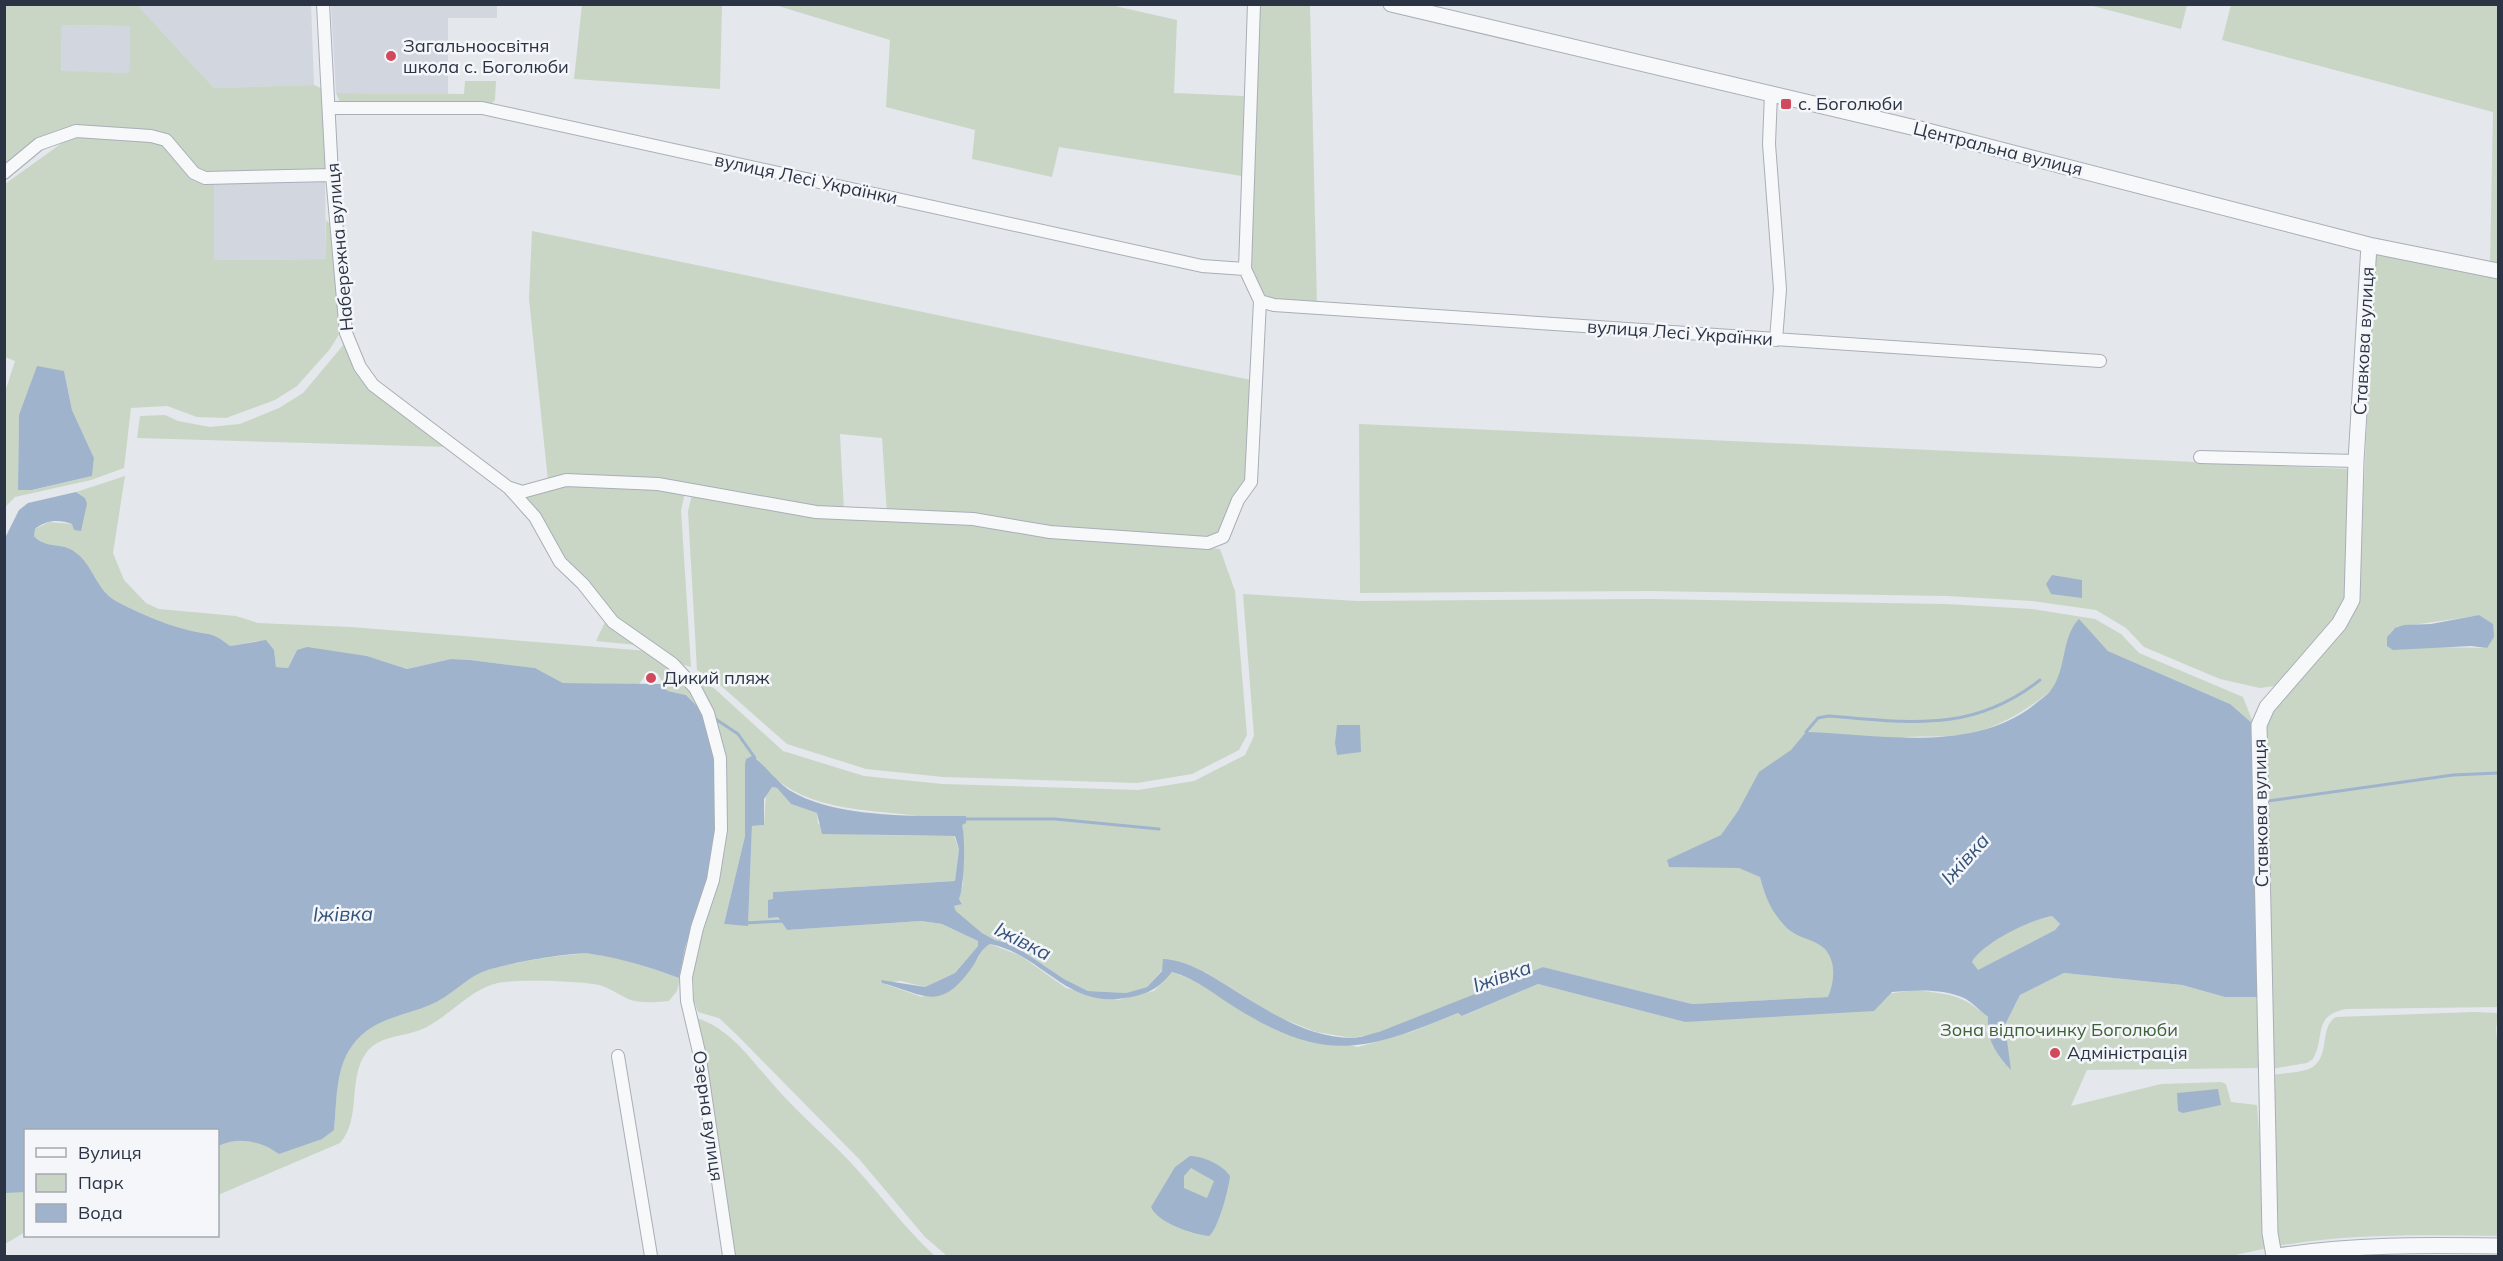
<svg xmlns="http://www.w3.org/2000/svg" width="2503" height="1261" viewBox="0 0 2503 1261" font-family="Mulish,sans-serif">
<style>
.built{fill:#d2d6de}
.green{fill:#c9d6c5;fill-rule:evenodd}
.water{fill:#9fb4cc;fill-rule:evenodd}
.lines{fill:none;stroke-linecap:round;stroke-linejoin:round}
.stream{stroke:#9fb4cc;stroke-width:3}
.minor-casing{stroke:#a9aeb7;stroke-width:14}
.tertiary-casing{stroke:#a9aeb7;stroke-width:17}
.minor{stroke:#f7f8fa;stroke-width:12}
.tertiary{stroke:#f7f8fa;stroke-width:15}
.poi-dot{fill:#d1495b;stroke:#f4f6f9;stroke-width:2}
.labels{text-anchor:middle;stroke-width:5;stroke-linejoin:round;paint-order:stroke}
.poi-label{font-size:18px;fill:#2b3445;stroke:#f4f6f9;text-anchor:start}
.street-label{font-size:18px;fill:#2b3445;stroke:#f4f6f9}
.park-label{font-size:18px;fill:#3f6138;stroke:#f4f6f9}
.water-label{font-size:20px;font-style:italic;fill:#34527a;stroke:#f4f6f9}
</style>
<rect width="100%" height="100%" fill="#e4e7ec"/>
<path class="built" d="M140,4l171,1 3,80 -100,3 -74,-80z
M331,5h166v13h-49v76l-112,-1z
M62,25l68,1 -1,47 -68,-1z
M325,182l1,77 -112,1v-77z"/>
<path class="green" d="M1106,4l71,16 -3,73 70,3 -2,80 -183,-29 -7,30 -80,-18 3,-29 -89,-23 4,-67 -115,-35z
M5,5h135v3l74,80 100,-3 9,4 4,82 -110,4 -20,-5 -29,-33 -92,-10 -71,41zM62,25l68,1 -1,47 -68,-2z
M582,5h140l-2,84 -146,-10z
M1259,5h51l7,299c-41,-4 -53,5 -69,-39z
M2089,5l98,-1v1l-6,24z
M2231,5h267v260l-8,-1 3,-152 -271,-72z
M465,81h31l-1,19 -4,4 -151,-2 -4,-9 128,1z
M77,137l73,5 12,3 52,38v77l112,-1v-39l7,7 8,104 -11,18 -33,37 -22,14 -49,18 -29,-1 -30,-11 -36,2 -7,60 -33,12 -76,17 -10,10v-115l10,-31 -10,-4v-173l57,-41zM64,371l8,39 22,48 -2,18 -59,14h-15l1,-75z
M532,231l719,149 -3,100 -27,55 -13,4 -321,-25 -5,-76 -42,-4 4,77 -154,-24 -142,-6 -19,-182z
M2374,253l124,26v728l-152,2c-34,7 -20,26 -33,50l-6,4 -36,6 -5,-342 6,-16 73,-82 14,-26zM2479,615l8,33 -100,-2c0,-7 1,-12 7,-17 4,-3 73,-11 85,-14z
M345,343l6,15 97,89 -311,-9 3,-22 25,-1 13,6 32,6 30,-3 39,-16 24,-15z
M1359,424l989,45 -3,128 -12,22 -59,67 -14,2 -40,-9 -76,-32 -18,-19 -30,-18 -64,-9 -85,-5 -296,-5 -291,2z
M125,476l-12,77 11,27 22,23 13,6 77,7 22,7 93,4 297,24c25,14 43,38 57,63l-19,-19 -18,-4 -11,-18 -9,-1 -9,12 -76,-1 -28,-15 -65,-8 -19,-1 -44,10 -40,-13 -70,-6 -9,18 -12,-1 -2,-17 -17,-9 -27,5c-20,-16 -20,-10 -42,-16 -24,-6 -50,-17 -72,-29 -20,-11 -23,-37 -41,-49 -12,-10 -30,-3 -41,-16l1,-7 14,-7 23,2 13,-26 -9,-6z
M566,483l91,4 28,6 -4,17 10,157 -17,-5 -39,-26 -74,-76 -39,-64z
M692,495l528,54 15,42 12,144 -8,15 -47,24 -55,9 -194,-6 -77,-8 -79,-25 -68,-60 -22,-14 -9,-159z
M1243,594l114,7 294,-2 295,5 86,5 63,10 26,15 18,19 104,44 11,28 7,343 -174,2 -16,36 90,-22 60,-2 5,2 5,18 26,3 11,143 -33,7 -25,1h-1263l-22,-19 -66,-78 -123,-125 -17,-16 -21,-6 -4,-11 -1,-26 31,-217 -37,-85 28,16 68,62 81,25 78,8 196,6 56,-9 51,-26 9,-19zM2079,620l29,31 122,53 -5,293 -43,-12 -118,-12 -44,22 -15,30 5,43 -24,-37 2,-14c-29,-24 -36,-22 -73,-27l-230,32 -147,-38 -75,32 -5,-3 -47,19 -53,15 -90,-21 -68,-43 -28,-11 -18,19 -36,9 -52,-12 -45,-32 -31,-12 -5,3 -13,20 -50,30 -40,-14 19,-2 24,6 30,-14 23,-27v-5l-36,-17 -21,-3 -134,9 -9,-13 -5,-25 182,-11 4,-32 -5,-13 -86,-1 -50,-11 -1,-11 -26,-9 -14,-16 -5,-1 -6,6 -2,32 -12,1 -4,99 -24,-1 21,-88 11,-79c35,52 99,52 156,58 16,2 33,6 50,9l1,60 -4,15 3,4 -8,3 2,5 26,22 13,7 17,4 52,35 24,12 38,2 21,-6 15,-17 43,2 71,44 40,16 36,6 27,-5 164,-66 149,37 137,-7 21,-54 55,-206c18,-1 38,0 56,-2 47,-7 80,-37 117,-64z
M606,620l30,25 -40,-4z
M2052,916l8,8 -5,6 -78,41 -5,-9c11,-19 58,-42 80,-46z
M692,925l-15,66 -8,10c-13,1 -29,3 -41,-2 -10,-5 -18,-11 -29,-14 -18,-4 -84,-6 -101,-2 -29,6 -50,36 -78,47 -18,7 -42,6 -54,23 -19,27 -4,65 -26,90l-122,52v-65h-129h245c3,-27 1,-61 18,-84 19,-27 49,-29 78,-41 21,-9 31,-22 49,-32 17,-8 93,-21 112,-19 29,3 61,14 88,24l-6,-15z
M2474,1012l24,1 -2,16 2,20v187c-74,-1 -146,-3 -220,10l-6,-171c11,-2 26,-2 37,-6 23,-10 9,-42 27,-52z
M697,1018c36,12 56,45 81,72 23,26 51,49 74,74 29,31 53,65 83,92h-200l-20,-140z
M25,1143v89l-20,12v-96z"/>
<path class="water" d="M37,366l27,5 8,39 22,48 -2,18 -60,14h-14l1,-75z
M76,492l9,6 2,6 -6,27 -7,-1 -2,-6c-13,-5 -26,-4 -37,5l-1,7c11,13 29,6 41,16 18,12 21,38 41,49 22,12 48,23 72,29 22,6 22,0 42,16l36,-6 8,10 2,17 12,1 9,-18 10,-3 60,9 40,13 44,-10 19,1 65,8 28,15 98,1 7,7 18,4 19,19 11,45 2,70 -9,50 -24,68 -6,31c-27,-10 -58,-20 -88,-24 -18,-3 -94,11 -111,19 -18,9 -29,23 -50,32 -29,12 -59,14 -78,41 -17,23 -15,57 -18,84l-12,9 -43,15c-17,-13 -41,-18 -61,-8v-16h-192l-1,62 -20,1 -1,-653 15,-30 9,-7z
M2052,575l30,5v18l-31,-4 -5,-10z
M2479,615l14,9 1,13 -7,11 -16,-2 -78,4 -6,-4v-9l8,-9 9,-3 27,-1z
M2079,619l29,32 122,53 24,21 6,272h-35l-43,-12 -118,-12 -44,22 -15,30 6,45c-14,-15 -26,-32 -23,-53 -7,-5 -14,-13 -22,-18 -21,-11 -52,-9 -74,-7l-18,19 -189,11 -147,-38 -76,32 -4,-3c-93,38 -132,51 -222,-5 -21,-13 -39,-29 -64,-36 -14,17 -25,23 -47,26 -59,10 -83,-44 -135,-54 -9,5 -12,14 -17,22 -33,47 -47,29 -91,17l-1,-3 44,7 30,-14 23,-27v-5l-36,-17 -21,-3 -134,9 -9,-13 -10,1v-18l5,-1v-7l182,-11 4,-32 -4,-13 -133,-2 -5,-21 -26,-9 -14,-16 -5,-1 -8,12v26l-12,1 -4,100 -24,-2 21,-88v-72l1,-5 6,-3c6,2 26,27 37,34 46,28 123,26 177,26v7l-4,2c4,15 2,64 -3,74l3,5 -8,2 2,5 26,22 13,7 17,4 52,35 24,12 38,2 21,-6 15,-16 1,-12c22,1 44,14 63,26 37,23 80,53 126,53 8,0 18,-4 27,-6l164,-65 149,37 136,-7c6,-14 9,-34 -3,-48 -9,-9 -27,-11 -37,-20 -17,-17 -22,-30 -28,-52l-21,-9 -70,-1 -2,-7 54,-25 17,-24 21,-39 32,-22 15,-18c73,2 165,22 228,-27 5,-5 13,-9 17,-15 16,-21 10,-53 28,-71zM2052,916l8,8 -5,6 -77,40 -6,-8c11,-19 58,-42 80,-46z
M1337,725h23l1,27 -24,3 -2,-12z
M2218,1089l3,16 -38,8 -5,-2 -1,-18z
M1190,1156c13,0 33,9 40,20 -1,12 -12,54 -21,60 -17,-2 -51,-13 -58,-29l24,-40zM1191,1168l23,13 -7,17 -23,-10v-12z"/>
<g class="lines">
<path class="stream" d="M714,718l24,16 17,24
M1806,732l12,-14 10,-2c81,6 143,18 212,-36
M2268,801l185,-26 45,-2
M962,819h93l104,10
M744,923l41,-2"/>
<defs>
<path id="minor" d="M323,4l9,171 14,158 14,34 13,18 136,103 26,29 25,45 23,22 30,38 60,42 22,24 13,25 12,45 1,72 -8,50 -16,48 -11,49 1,24 12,51 30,204
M1771,93l-2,51 11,145 -4,51
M330,108h152l720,158 43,3 15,32 14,4 826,56
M4,173l35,-29 37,-13 75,5 15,4 28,33 11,5 127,-3
M1245,269l9,-265
M2200,457l156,4
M510,488l12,4 44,-12 92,4 158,28 157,7 77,13 158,11 15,-6 15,-37 13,-18 9,-181
M618,1056l33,200"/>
<path id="tertiary" d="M1391,4l529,125 449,116 129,26
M2274,1256l-4,-23 -11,-508 8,-18 72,-83 13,-24 4,-139 13,-216
M2278,1256c74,-12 146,-11 220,-10"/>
</defs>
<use href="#minor" class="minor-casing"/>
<use href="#tertiary" class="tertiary-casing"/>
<use href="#minor" class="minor"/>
<use href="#tertiary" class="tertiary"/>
</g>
<g class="poi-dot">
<circle cx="391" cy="56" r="6"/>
<rect x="1780" y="98" width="12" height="12" rx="3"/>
<circle cx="651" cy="678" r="6"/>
<circle cx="2055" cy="1053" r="6"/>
</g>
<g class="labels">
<g class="poi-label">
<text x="403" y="52">Загальноосвітня<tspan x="403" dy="21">школа с. Боголюби</tspan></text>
<text x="1798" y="110">с. Боголюби</text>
<text x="663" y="684">Дикий пляж</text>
<text x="2067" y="1059">Адміністрація</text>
</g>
<g class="street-label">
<text transform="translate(1998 149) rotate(14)" y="6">Центральна вулиця</text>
<text transform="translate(806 179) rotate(12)" y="6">вулиця Лесі Українки</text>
<text transform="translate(340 247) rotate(-95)" y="6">Набережна вулиця</text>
<text transform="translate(1680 333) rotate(4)" y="6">вулиця Лесі Українки</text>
<text transform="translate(2364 341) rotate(-87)" y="6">Ставкова вулиця</text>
<text transform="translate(2261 813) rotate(-91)" y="6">Ставкова вулиця</text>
<text transform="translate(708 1116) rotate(82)" y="6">Озерна вулиця</text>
</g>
<g class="park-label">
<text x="2059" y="1036">Зона відпочинку Боголюби</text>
</g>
<g class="water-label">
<text transform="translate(1965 859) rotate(-48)" y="7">Іжівка</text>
<text transform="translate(343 914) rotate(-1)" y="7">Іжівка</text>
<text transform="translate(1023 941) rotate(27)" y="7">Іжівка</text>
<text transform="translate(1502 976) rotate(-19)" y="7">Іжівка</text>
</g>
</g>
<rect width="2503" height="1261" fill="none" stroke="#2b3445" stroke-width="12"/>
<rect x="24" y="1129" width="195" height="108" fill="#f4f6f9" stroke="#a4a8b1" stroke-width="1.5"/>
<rect x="36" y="1148" width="30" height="9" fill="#f7f8fa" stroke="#a4a8b1" stroke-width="1.5"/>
<text x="78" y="1159" font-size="18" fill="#2b3445">Вулиця</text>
<rect x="36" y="1174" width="30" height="18" fill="#c9d6c5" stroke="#a4a8b1" stroke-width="1.5"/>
<text x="78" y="1189" font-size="18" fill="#2b3445">Парк</text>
<rect x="36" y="1204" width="30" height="18" fill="#9fb4cc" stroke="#a4a8b1" stroke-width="1.5"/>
<text x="78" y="1219" font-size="18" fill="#2b3445">Вода</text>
</svg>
